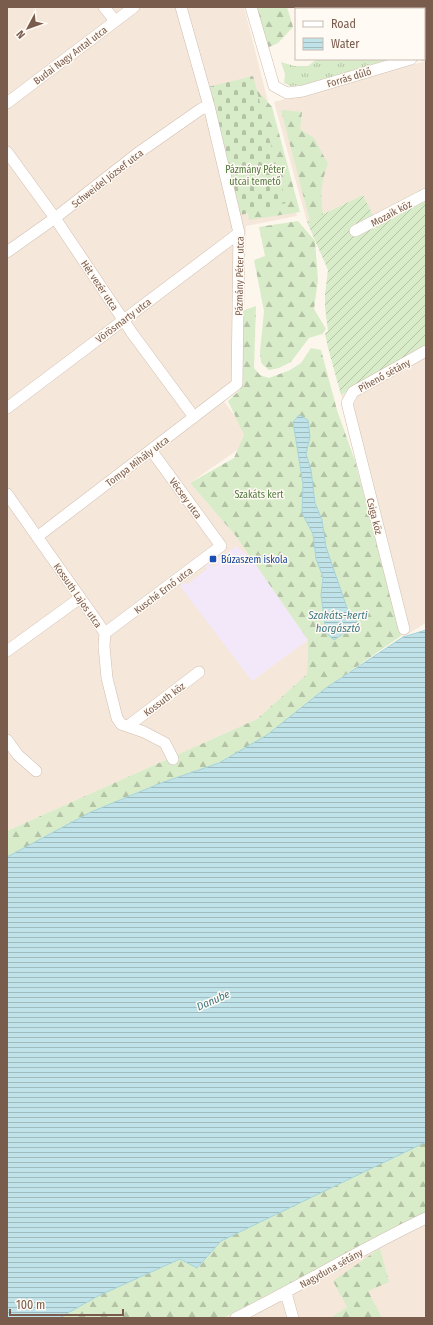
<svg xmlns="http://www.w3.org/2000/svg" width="433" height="1325" viewBox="0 0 433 1325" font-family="'Fira Sans Condensed',sans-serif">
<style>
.residential{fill:#f5e8da}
.education{fill:#f3e8fa}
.grass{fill:url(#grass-tufts)}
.forest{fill:url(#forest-firs);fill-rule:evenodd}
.cemetery{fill:url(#cemetery-stones)}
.garden{fill:url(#garden-furrows)}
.water{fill:url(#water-rules);stroke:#a5d3da}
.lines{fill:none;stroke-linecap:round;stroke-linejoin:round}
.minor-casing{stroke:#d1beb0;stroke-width:12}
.minor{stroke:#fff;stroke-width:11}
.transit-dot{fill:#1a4fb4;stroke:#fffaf3;stroke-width:1.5}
.labels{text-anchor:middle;stroke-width:3;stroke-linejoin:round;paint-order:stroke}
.street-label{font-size:10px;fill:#7a5c4d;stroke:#fffaf3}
.park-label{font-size:10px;fill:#537a41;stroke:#fffaf3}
.transit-label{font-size:10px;fill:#164399;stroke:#fffaf3;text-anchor:start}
.water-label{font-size:11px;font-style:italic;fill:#437c86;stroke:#fffaf3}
</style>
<defs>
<pattern id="grass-tufts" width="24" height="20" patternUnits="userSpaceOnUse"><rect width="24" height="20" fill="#d8ecc9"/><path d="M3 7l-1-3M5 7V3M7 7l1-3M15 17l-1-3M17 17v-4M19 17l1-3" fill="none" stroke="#b4c2a5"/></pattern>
<pattern id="forest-firs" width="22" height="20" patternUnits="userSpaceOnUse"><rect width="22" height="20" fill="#d8ecc9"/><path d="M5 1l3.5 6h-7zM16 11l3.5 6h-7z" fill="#b4c2a5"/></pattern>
<pattern id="cemetery-stones" width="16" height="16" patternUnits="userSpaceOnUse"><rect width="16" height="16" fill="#d8ecc9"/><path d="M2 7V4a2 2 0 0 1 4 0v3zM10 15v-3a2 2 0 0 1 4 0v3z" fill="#b4c2a5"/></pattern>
<pattern id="garden-furrows" width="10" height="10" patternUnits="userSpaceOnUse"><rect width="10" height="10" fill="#d8ecc9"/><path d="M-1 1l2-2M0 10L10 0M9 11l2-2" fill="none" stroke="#b4c2a5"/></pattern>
<pattern id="water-rules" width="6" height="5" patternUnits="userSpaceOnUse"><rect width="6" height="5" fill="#bfe3e8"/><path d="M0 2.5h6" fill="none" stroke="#a0bbbe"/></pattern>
</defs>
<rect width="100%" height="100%" fill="#fdf6ec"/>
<path class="residential" d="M7,7h237l53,209 -51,10 -5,161 -17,14 28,39 -62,43 45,52 73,105 -1,34 -50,45 -250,112z
M426,61v126l-53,28 -10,-20 -56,27 -33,-120z
M426,346v277l-23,14 -62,-242z
M426,1213v105h-203l13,-7z"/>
<path class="education" d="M236,546l17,15 55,79 -56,41 -72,-95 5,-4 2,3 20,-16 -2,-2 4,-4 4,4 4,-3 -2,-2z"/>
<path class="grass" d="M317,59h72l-81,26 -17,1 -7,-3 1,-9 -4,-12 13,4h14z"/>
<path class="forest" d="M256,7h31l6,20 -15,16 -11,5z
M250,82l22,25 28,105 -51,8 -2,-15z
M281,110l21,2 -2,17 14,9 14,26c-8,21 -8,34 -4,55l-12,10z
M298,221l17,20 3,39 -4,29 12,20 -4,5 -13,4 -18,24 -12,6 -10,2 -6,-5 -2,-3 -1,-10 4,-41 -10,-51 11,-4 -6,-29z
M256,306l-2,62 6,7 9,3 21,-8 11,-7 10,-15 10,2 16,60 18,51 46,175 -75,52 -59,47 -48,28 -58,20 -70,29 -84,45v-26l250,-112 50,-45 1,-34 -73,-105 -45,-52 44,-25 10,-23 -16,-34 12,-11 2,-79zM299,415l9,5 2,17 -4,17 5,16 4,33 7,17 4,27 22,65 9,10 2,7 -8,4h-7l-10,7 -8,-7 -5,-38 2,-18 -7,-18 -3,-25 -11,-21 1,-29 -10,-62z
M426,1142v71l-203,105h-164l39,-22 82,-37 18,9 23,-27z
M380,1248l9,34 -21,9 14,27h-52l17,-11 -14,-26z"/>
<path class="cemetery" d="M253,76l33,127 -45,12 -33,-128z"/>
<path class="garden" d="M426,187v160l-85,48 -13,-47 -3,-15 3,-2 -3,-24v-13l3,-24 -21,-48 56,-27 10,20z"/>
<path class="water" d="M299,415l9,5 2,17 -4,17 5,16 4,33 7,17 4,27 22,64 9,11 3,7 -9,4h-7l-10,7 -8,-7 -5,-38 2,-18 -7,-18 -3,-25 -11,-21 1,-29 -10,-62z
M426,630v512l-205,99 -24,27 -17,-9 -82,37 -39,22h-52v-461l84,-45 70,-29 58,-20 48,-28 59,-47 77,-51z"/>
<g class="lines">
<defs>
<path id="minor" d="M104,7l11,14
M251,7l23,79 13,7 16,-2 108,-32
M424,55h2
M7,103l127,-96
M7,152l48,66 77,115 62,84
M355,231l71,-37
M7,252l48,-34 83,-65 63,-44 8,-3
M7,408l232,-175
M7,494l98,139 -1,13 3,32 10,40 4,6 23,8 21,11 8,16
M37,537l200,-153 2,-151 -30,-127 -28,-99
M404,629l-57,-226 6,-11 73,-41
M105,633l116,-87 -70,-96
M7,651l73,-53
M128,726l71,-54
M7,740l11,15 18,16
M286,1293l7,25
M236,1318c64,-32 125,-69 190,-100"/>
</defs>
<use href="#minor" class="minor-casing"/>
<use href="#minor" class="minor"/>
</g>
<rect class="transit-dot" x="209" y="555" width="8" height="8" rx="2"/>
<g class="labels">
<g class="street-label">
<text transform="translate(70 55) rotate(-37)" y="4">Budai Nagy Antal utca</text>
<text transform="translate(349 77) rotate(-17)" y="4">Forrás dűlő</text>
<text transform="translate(107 178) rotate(-38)" y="4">Schweidel József utca</text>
<text transform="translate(391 213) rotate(-28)" y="4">Mozaik köz</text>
<text transform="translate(239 276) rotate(-89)" y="4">Pázmány Péter utca</text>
<text transform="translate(100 285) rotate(56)" y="4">Hét vezér utca</text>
<text transform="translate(123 320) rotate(-37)" y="4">Vörösmarty utca</text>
<text transform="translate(384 375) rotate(-29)" y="4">Pihenő sétány</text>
<text transform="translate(137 461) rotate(-37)" y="4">Tompa Mihály utca</text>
<text transform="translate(186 498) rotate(54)" y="4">Vécsey utca</text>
<text transform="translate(375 516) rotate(76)" y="4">Csiga köz</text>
<text transform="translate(163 590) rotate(-37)" y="4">Kusché Ernő utca</text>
<text transform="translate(78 595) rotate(55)" y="4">Kossuth Lajos utca</text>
<text transform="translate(164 699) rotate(-37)" y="4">Kossuth köz</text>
<text transform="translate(331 1268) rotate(-29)" y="4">Nagyduna sétány</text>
</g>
<g class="park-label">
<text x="255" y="173">Pázmány Péter<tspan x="255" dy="12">utcai temető</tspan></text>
<text x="259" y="498">Szakáts kert</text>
</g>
<g class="transit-label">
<text x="221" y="563">Búzaszem iskola</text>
</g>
<g class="water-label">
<text x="338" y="619">Szakáts-kerti<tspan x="338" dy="13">horgásztó</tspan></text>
<text transform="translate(213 1000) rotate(-24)" y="4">Danube</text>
</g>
</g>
<rect width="433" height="1325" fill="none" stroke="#7a5c4d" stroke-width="16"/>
<rect x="295" y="8" width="130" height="52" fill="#fffaf3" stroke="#cabbb1"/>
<rect x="303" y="21" width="20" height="6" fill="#ffffff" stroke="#cabbb1"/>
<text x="331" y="28" font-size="12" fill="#7a5c4d">Road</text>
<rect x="303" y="38" width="20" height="12" fill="url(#water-rules)" stroke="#cabbb1"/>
<text x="331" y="48" font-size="12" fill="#7a5c4d">Water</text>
<g transform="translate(28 28) rotate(229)" stroke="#fffaf3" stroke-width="3" paint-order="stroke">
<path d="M0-3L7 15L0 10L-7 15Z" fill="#7a5c4d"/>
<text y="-6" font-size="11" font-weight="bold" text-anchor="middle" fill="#7a5c4d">N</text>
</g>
<path d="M10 1309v6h113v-6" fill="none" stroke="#7a5c4d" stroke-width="2"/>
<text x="16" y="1309" font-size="12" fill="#7a5c4d" stroke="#fffaf3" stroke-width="3" paint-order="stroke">100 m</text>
</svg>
